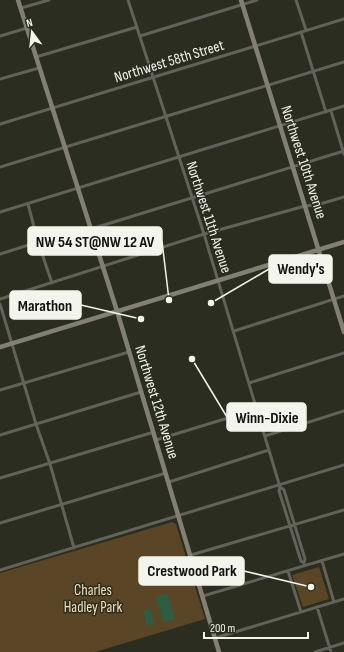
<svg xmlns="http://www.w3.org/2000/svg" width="344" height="652" viewBox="0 0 344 652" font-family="'Sofia Sans Condensed',sans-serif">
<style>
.green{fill:#5a4526}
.water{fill:#2c5e43}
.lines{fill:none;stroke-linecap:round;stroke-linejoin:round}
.street{stroke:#63625a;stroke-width:3}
.secondary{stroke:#828074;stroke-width:4.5}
.labels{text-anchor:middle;stroke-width:3;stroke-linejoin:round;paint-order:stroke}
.street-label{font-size:15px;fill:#f3f5ec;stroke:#2a2d1f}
.park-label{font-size:15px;fill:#fbdfb8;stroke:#2a2d1f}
.leader{fill:none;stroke:#f3f5ec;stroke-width:1.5}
.callout-dot{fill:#f3f5ec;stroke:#2a2d1f;stroke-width:1.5}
.callout{fill:#f3f5ec;stroke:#f3f5ec;stroke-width:1.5}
.callout-label{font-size:16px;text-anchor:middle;font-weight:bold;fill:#111}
</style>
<rect width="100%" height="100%" fill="#2a2d1f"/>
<path class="green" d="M172,522l4,2 29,95 -110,33h-95v-79z
M319,567l10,32 -26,8 -11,-32z"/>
<path class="water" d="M167,593l8,26 -12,3 -7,-25z
M150,609l4,15 -7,2 -4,-15z"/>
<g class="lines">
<path class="street" d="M128,0l76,234 76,253 -1,4 22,70 3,2
M296,0l10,30
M21,8l28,-8
M301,32l25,80
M0,36l27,-8
M140,36l117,-36
M36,57l101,-30
M0,79l39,-11
M331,111l13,43
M0,124l344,-105
M0,167l344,-105
M28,204l10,38 14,41
M0,212l344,-106
M91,229l253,-78
M0,254l38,-12
M0,299l204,-65 101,-28 15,-2 24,-7
M0,304l36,120 14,40 24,84
M234,331l110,-35
M249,383l95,-30
M0,390l129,-38
M0,435l141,-43
M265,436l79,-25
M156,440l101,-31
M0,478l154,-46
M169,482l100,-32
M280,487l4,3 21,69 -1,4
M0,523l166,-50
M191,555l153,-45
M322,561l12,41
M0,570l344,-105
M288,571l13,41
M203,596l141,-42
M317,607l14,45
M215,638l129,-39
M315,652l29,-9"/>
<path class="secondary" d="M18,0l99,311 102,341
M241,0l103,332
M0,347l344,-105"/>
</g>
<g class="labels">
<g class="street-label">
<text transform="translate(169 61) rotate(-17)" y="5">Northwest 58th Street</text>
<text transform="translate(304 162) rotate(72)" y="5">Northwest 10th Avenue</text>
<text transform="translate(209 217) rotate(72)" y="5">Northwest 11th Avenue</text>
<text transform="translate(157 402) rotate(73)" y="5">Northwest 12th Avenue</text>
</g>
<g class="park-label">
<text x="93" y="595">Charles<tspan x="93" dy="17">Hadley Park</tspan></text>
</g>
</g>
<path class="leader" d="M169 300L162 241M211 303L269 269M141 319L81 305M192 359L227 417M311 587L244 571"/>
<g class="callout-dot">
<circle cx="169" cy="300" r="4"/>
<circle cx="211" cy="303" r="4"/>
<circle cx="141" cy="319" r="4"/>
<circle cx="192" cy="359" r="4"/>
<circle cx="311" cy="587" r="4"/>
</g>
<g class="callout">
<rect x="28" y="227" width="134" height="28" rx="4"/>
<rect x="269" y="255" width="63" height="28" rx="4"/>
<rect x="10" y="291" width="71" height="28" rx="4"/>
<rect x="227" y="403" width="79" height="28" rx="4"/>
<rect x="139" y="557" width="105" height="28" rx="4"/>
</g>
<g class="callout-label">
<text x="95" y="247">NW 54 ST@NW 12 AV</text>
<text x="301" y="274">Wendy's</text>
<text x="45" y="311">Marathon</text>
<text x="267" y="423">Winn-Dixie</text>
<text x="192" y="576">Crestwood Park</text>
</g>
<g transform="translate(32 32) rotate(345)" stroke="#2a2d1f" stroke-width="3" paint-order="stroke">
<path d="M0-3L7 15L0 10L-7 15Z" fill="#f3f5ec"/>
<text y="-6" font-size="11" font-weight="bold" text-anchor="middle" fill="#f3f5ec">N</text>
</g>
<path d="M204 632v6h104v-6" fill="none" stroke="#f3f5ec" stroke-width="2"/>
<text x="210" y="632" font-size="12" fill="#f3f5ec" stroke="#2a2d1f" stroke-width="3" paint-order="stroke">200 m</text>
</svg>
